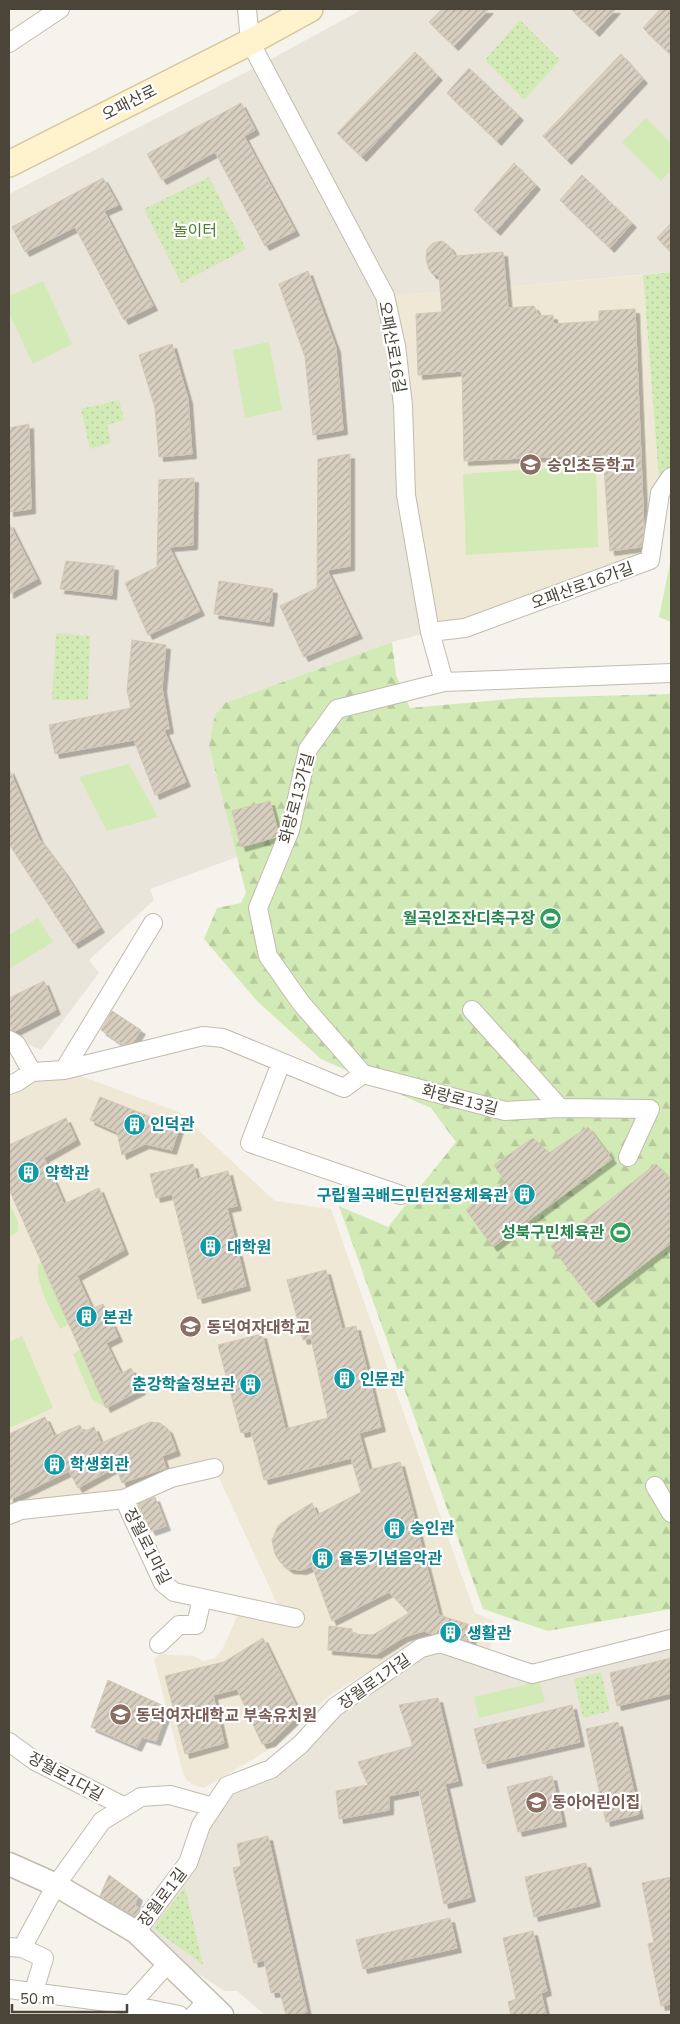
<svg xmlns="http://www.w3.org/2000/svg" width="680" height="2024" viewBox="0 0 680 2024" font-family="'Nunito Sans','Noto Sans KR',sans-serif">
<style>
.residential{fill:#eae5da}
.education{fill:#efe8d6}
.grass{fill:#d2eab5}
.forest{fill:url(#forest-firs)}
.park{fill:url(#park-dots)}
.building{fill:url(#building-hatch);stroke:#d3c7b4;filter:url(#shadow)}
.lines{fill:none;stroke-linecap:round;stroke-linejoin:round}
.minor-casing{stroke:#c2bbae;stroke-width:20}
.tertiary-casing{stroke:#c2bbae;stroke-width:25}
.secondary-casing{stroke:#d6c79b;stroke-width:28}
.minor{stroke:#fff;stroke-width:18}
.tertiary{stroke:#fff;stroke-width:22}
.secondary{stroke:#fff3cd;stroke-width:25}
.labels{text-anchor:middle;stroke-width:4.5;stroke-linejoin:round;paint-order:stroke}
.street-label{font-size:16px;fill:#4b4439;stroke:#fff}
.park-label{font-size:16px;fill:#4a7f2a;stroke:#fff}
.education-label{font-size:16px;font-weight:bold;fill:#785e54;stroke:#fff;text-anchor:start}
.leisure-label{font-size:16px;font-weight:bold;fill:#27864d;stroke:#fff;text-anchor:end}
.culture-label{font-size:16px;font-weight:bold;fill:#0d838f;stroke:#fff;text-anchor:start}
</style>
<defs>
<pattern id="forest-firs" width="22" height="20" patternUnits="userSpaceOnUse" patternTransform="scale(1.25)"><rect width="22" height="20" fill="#d2eab5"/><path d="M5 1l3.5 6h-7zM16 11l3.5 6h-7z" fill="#b6ca9c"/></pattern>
<pattern id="park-dots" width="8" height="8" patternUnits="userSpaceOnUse" patternTransform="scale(1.25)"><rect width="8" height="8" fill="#d2eab5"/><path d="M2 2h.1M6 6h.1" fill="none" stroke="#b6ca9c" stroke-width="1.8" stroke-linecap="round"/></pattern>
<pattern id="building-hatch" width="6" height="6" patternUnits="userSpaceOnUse" patternTransform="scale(1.25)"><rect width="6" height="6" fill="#d8cfc1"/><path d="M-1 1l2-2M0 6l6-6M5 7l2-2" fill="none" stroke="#b1aa9e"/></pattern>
<filter id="shadow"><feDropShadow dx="4.5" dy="4.5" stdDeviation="0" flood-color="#0004"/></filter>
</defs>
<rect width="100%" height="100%" fill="#f6f3ec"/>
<path class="residential" d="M363,9h308v263l-165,15 -121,9 45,336 -38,10 -167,61 -16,43 28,111 -87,32 4,11 -65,60 10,13 -58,77 -32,-14v-842l253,-130z
M671,1639v376h-406l-28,-24h-13l-88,-59 91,-146 44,-17 64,-62 105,-64 92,31z"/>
<path class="education" d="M643,275l17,218 -10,67 -220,72 -45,-336 121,-9z
M64,1070l115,42 96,89 56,8 144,404 19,8 -5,35 -71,-14 -88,53 -55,51 -71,42 -11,-3 -7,-6 -4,-10 -28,-110 7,-6 9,2 24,1 9,5 12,-3 7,-8 20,-44 40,8 -69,-149 -89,28 -115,14v-422z"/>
<path class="grass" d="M646,118l25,25v27l-10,11 -39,-39z
M43,281l29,63 -39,20 -24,-51v-17z
M269,342l13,68 -37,8 -12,-68z
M596,465l2,82 -132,8 -3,-81z
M671,559v63l-12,-5z
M129,764l29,53 -51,14 -28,-54z
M38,918l15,24 -44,27v-34z
M9,1202l9,20v9l-9,6z
M41,1262l28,62 -9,5c-9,-20 -24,-43 -22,-64z
M22,1336l31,72 -44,20v-86z
M80,1350l26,58 -14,-9 -19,-45z
M539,1681l6,21 -66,16 -5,-21z"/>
<path class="forest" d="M392,642l4,33 14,33 111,-10 150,-4v915l-123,22 -65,-22 -144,-403 49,21 68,-85 -25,-34 -110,-49 -63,-57 -54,-63 13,-31 24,-5 5,-10 -37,-147 6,-31 10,-12z"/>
<path class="park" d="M520,20l40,40 -36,40 -39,-40z
M209,177l37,72 -65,34 -37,-74z
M671,272v205l-11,16 -17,-218z
M119,400l5,20 -17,5 4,18 -21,6 -9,-40z
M56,633l34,3 -2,64h-36z
M601,1672l9,39 -27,7 -9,-39z
M185,1887l18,78 -50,-37z"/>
<path class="building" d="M442,9h47l-35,37 -25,-24z
M571,9h45l-21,23z
M660,9h11v46l-28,-27z
M415,52l23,24 -76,81 -25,-24z
M621,54l22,25 -76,81 -24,-24z
M469,68l50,48 -22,25 -50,-48z
M241,103l14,27 -11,6 51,95 -30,15 -50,-94 -53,28 -15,-26z
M514,163l22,22 -40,46 -22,-21z
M582,175l50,48 -22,25 -50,-48z
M103,178l15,27 -14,6 49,95 -29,14 -49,-93 -50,25 -13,-25z
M671,223v29l-14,-14z
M442,241l7,5 6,10 48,-4 5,56 26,-2 5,10 14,-1v9l46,-3v-10l36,-2 9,222 -3,16 -31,4 -7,-97 -139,7 -2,-90 -44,4 -2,-61 26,-2 -3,-37 -7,-1 -4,-7 -2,-9 1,-9 6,-6z
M308,271l28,77 7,82 -30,5 -8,-78 -26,-73z
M172,344l16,55 4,55 -33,3 -4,-49 -16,-53z
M29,424l2,85 -22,3v-84z
M350,454v112l-23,4 31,64 -54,23 -24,-51 37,-18 1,-129z
M194,478l-1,67 -24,2 31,64 -52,24 -23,-52 32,-16 2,-87z
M9,523l28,56 -28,15z
M66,561l48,5 -2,29 -52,-6z
M219,581l54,8 -4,33 -55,-8z
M132,640l34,5 -4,43 7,41 -5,1 22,52 -31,13 -21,-55 -79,14 -6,-29 82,-17 -4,-18z
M9,769l30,70 25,33 36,56 -26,16 -65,-100z
M270,801l8,31 -2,5 -35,10 -9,-36z
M44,981l12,29 -41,21 -6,-2v-31z
M112,1011l29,19 -8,12 -10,3 -22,-15z
M100,1097l79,31 -7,22 -27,-6 -23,11 -5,-23 -27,-12z
M66,1118l10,22 -32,18 20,46 35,-16 25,62 -47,26 15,33 11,-5 15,33 -12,6 15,31 10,-6 10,22 -35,18 -97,-219v-44z
M588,1127l24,32 -119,88 -27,-37 39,-29 -11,-16 39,-27 16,15z
M193,1164l4,15 31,-8 9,35 -10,2 19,78 -48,13 -26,-105 -16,4 -6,-24z
M656,1164l15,16v63l-77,60 -43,-57z
M326,1270l16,59 14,-3 25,101 -22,6 10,37 31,-8 39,153 35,11 -3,16 -28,-9 -11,1 -8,-3 -20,6 -27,17 -49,-4 1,-24 23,3v5l21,1 36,-22 -20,-21 -57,29 -20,-55 -10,4 -13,-1 -9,-7 -5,-8 -3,-14 6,-14 11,-9 23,-14 5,12 44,-23 -10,-34 -87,22 -13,-49 -10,2 -23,-88 44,-11 23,95 43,-11 -17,-80 -8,2 -16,-60z
M45,1417l9,19 26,-11 3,7 11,-5 7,16 49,-21 10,1 8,6 8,22 -14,5 4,12 -44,15 -6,-16 -38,21 -9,-17 -60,29v-66z
M155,1497l11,29 -15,5 -13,-27z
M263,1638l34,70 -2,11 -24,23 -9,2 -25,-55 -24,6 11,48 -39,11 -20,-78 59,-14z
M671,1658v35l-54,13 -7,-33z
M108,1680l60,28 -12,33 -14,-4 -5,10 -46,-20z
M438,1698l20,83 -13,3 26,113 -27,7 -25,-114 -30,6v14l-50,9 -3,-28 32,-6 -10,-23 55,-16 -14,-41z
M572,1705l8,37 -97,22 -9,-35z
M618,1722l21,92 -33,8 -20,-93z
M552,1776l10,46 -44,10 -11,-45z
M268,1836l39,176 -13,3h-8l-6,-23 -9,1 -7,-33 -10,3 -21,-95 8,-2 -4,-22z
M586,1863l10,39 -62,15 -9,-40z
M109,1875l29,21 -3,9 5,4 -5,7 -35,-20z
M671,1877v127l-10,2 -13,-62 6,-2 -12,-59z
M450,1918l7,30 -94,21 -7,-29z
M533,1931l14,60 -6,2 5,22h-35l-3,-13 8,-3 -13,-61z"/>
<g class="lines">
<defs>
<path id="minor" d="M247,9l3,33 135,254 11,50 7,59 3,90 24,137 14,50
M9,43l51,-34
M430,632l35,-4 185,-68 10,-67 11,-16
M472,1010l88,98
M9,1040l7,4 16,28
M281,1063l-31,80 151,52
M64,1070l89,-147
M363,1074l-62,-71 -33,-47 -10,-48 32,-78 18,-81 29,-40 107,-27 227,-9
M363,1074l142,37 55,-3 90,1 -22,48
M9,1085l8,-3 15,-10 32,-2 139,-34 20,2 121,50 19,-14
M655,1486l16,27
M124,1499l39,84 11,9 121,26
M9,1515l12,-5 103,-11 47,-21 43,-10
M159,1644l20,-19h17l6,-27
M9,1742l26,19 90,46
M136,1932l52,-69 13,-38 26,-39 44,-17 30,-25 34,-37 86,-59 19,-5 92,31 139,-35
M9,1947l13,1 22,10 -11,36
M22,1948l34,-63 46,-64 39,-24 29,-2 43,12
M9,1989l121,16 49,10
M130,2005l38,-42
M194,2015l13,-14"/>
<path id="tertiary" d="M9,1864l47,21 80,47 86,83"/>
<path id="secondary" d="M9,164l241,-122 60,-33"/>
</defs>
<use href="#minor" class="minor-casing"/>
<use href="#tertiary" class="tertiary-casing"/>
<use href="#secondary" class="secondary-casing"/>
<use href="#minor" class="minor"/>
<use href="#tertiary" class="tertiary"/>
<use href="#secondary" class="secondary"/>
</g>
<defs>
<symbol id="school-disc" viewBox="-11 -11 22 22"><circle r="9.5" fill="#8d6e63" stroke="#fff"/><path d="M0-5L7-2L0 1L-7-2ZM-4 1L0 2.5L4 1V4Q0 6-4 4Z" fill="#fff"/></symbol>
<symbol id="stadium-disc" viewBox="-11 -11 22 22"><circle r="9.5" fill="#2e9e5b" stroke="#fff"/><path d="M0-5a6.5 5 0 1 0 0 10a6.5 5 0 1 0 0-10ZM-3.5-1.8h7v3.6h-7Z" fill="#fff"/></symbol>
<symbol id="building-disc" viewBox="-11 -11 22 22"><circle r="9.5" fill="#0f9aa8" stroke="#fff"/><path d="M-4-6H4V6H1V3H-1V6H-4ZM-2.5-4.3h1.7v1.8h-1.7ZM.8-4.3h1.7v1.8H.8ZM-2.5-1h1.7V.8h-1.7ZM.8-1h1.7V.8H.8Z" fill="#fff"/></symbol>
<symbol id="university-disc" viewBox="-11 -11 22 22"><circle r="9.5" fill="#8d6e63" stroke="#fff"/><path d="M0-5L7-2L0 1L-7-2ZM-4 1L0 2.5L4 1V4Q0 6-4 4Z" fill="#fff"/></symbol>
</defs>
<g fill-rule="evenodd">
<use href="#school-disc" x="518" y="452" width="25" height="25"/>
<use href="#stadium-disc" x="538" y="906" width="25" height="25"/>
<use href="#building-disc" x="122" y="1112" width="25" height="25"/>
<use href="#building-disc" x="16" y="1160" width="25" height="25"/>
<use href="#building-disc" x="512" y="1182" width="25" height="25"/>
<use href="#stadium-disc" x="608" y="1220" width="25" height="25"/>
<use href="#building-disc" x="198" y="1234" width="25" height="25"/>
<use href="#building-disc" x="74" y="1304" width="25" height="25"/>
<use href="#university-disc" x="178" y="1314" width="25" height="25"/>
<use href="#building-disc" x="332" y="1366" width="25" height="25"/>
<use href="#building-disc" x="238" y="1372" width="25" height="25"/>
<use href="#building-disc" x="42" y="1452" width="25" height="25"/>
<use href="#building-disc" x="382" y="1516" width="25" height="25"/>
<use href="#building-disc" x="310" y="1546" width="25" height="25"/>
<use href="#building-disc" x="438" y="1620" width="25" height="25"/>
<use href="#school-disc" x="108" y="1702" width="25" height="25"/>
<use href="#school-disc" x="524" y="1790" width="25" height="25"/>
</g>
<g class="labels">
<g class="street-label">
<text transform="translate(129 102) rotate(-27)" y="6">오패산로</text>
<text transform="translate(393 347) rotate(80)" y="6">오패산로16길</text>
<text transform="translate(582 585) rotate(-20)" y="6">오패산로16가길</text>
<text transform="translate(296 798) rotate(-75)" y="6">화랑로13가길</text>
<text transform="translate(460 1099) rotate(15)" y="6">화랑로13길</text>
<text transform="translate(148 1546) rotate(63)" y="6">장월로1마길</text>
<text transform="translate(374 1681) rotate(-35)" y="6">장월로1가길</text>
<text transform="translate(66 1776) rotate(29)" y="6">장월로1다길</text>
<text transform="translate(162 1897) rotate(-53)" y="6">장월로1길</text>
</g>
<g class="park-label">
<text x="195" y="236">놀이터</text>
</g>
<g class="education-label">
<text x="547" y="471">숭인초등학교</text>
<text x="207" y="1333">동덕여자대학교</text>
<text x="136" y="1721">동덕여자대학교 부속유치원</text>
<text x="552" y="1808">동아어린이집</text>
</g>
<g class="leisure-label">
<text x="535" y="924">월곡인조잔디축구장</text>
<text x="604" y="1238">성북구민체육관</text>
</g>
<g class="culture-label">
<text x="150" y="1130">인덕관</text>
<text x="45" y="1179">약학관</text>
<text x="508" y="1201" text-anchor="end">구립월곡배드민턴전용체육관</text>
<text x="227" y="1253">대학원</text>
<text x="103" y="1323">본관</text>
<text x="360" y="1385">인문관</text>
<text x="235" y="1390" text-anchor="end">춘강학술정보관</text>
<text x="70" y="1470">학생회관</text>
<text x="410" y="1534">숭인관</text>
<text x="339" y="1564">율동기념음악관</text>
<text x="467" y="1639">생활관</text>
</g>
</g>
<rect width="680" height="2024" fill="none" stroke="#4b4439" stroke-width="20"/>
<path d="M12 2004v8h115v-8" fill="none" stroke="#4b4439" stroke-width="2.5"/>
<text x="20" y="2004" font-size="15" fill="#4b4439" stroke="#ffffff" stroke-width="4" paint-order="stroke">50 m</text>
</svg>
